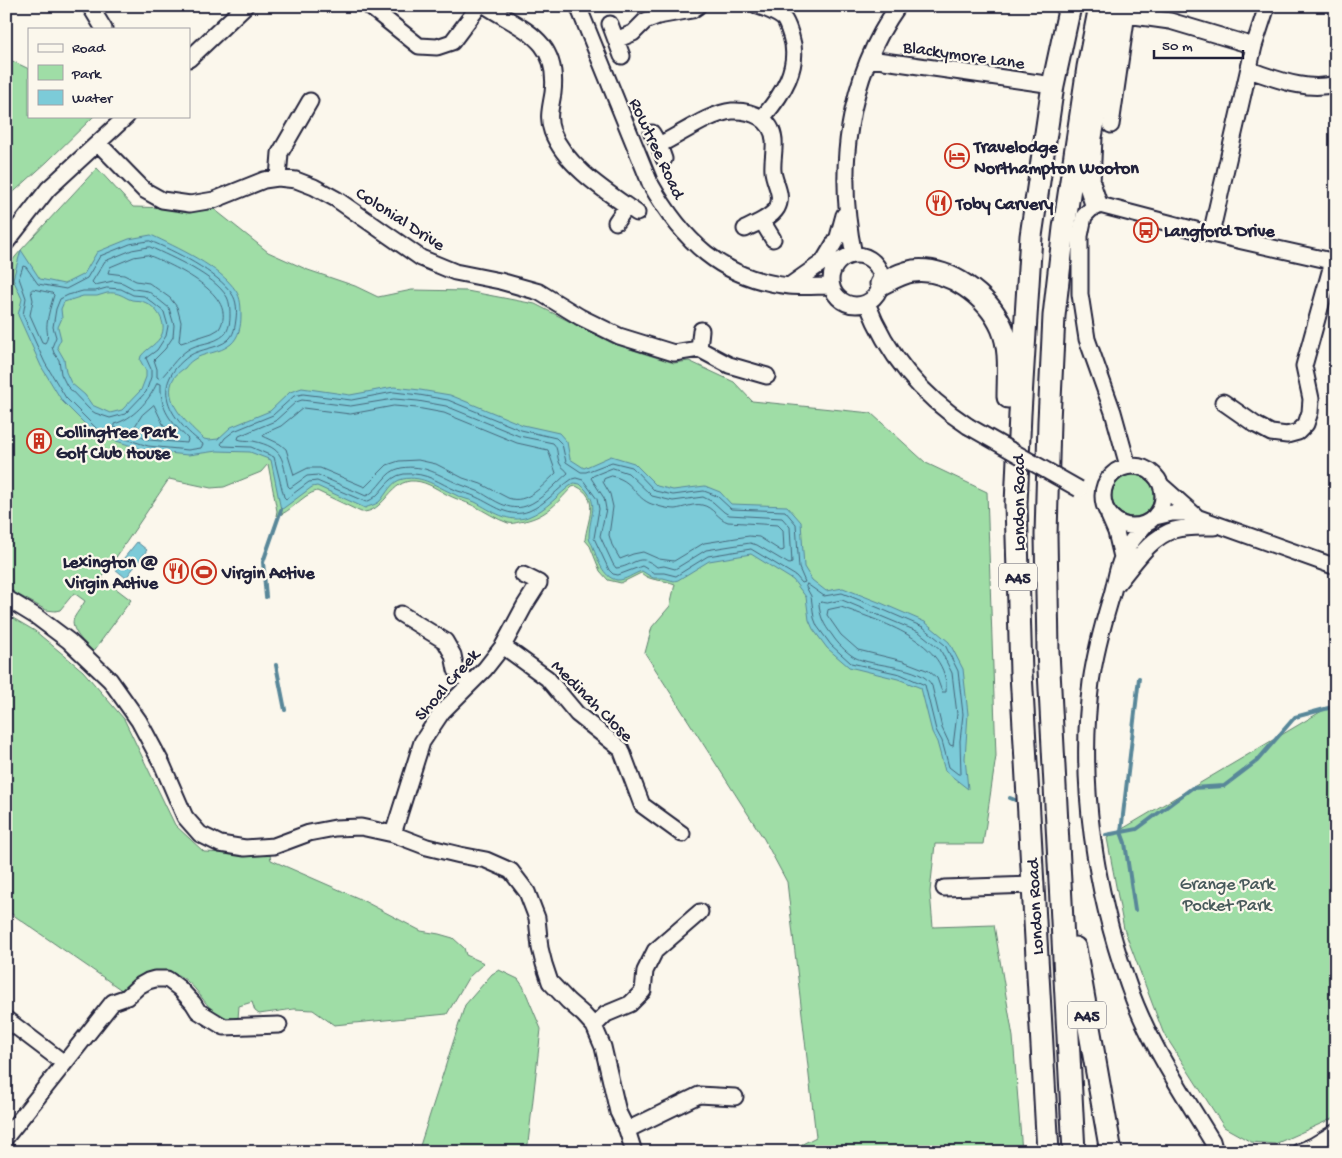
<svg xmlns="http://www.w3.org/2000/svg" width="1342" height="1158" viewBox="0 0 1342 1158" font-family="'Gochi Hand',sans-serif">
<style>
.green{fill:#9fdda6;stroke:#608070}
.water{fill:#7ccbd8;stroke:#588799;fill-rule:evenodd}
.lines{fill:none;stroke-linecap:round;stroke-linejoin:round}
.shore{stroke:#46667a;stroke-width:1}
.stream{stroke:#588799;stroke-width:4}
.minor-casing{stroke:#22223b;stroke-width:19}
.highway-casing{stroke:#22223b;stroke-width:25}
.minor{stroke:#fbf7ec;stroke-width:15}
.highway{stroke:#fbf7ec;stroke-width:21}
.minor-bridge-casing{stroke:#22223b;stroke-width:19;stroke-linecap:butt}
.minor-bridge{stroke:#fbf7ec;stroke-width:15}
.labels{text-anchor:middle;stroke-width:4.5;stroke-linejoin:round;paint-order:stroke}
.shield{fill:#fbf7ec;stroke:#636270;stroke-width:1}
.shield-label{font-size:16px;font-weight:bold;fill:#22223b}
.street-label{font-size:18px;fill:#22223b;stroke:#fbf7ec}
.poi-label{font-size:18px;font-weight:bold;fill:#22223b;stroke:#fbf7ec;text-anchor:start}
.park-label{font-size:18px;fill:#485a5b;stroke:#fbf7ec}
</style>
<rect width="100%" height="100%" fill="#fbf7ec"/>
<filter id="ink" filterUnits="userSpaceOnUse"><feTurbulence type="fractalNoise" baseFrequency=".02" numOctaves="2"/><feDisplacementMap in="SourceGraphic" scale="10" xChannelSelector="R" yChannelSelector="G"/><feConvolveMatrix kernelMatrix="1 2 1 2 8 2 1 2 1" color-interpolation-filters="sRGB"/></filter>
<g filter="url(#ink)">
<path class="green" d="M6,58l23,11v47h65l-47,46 -41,37z
M97,168l36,39 81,2 54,43 40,18 47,16 23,11 34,-7 55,1 68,13 79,40 60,19 15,-2 45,21 18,19 119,12 55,50 61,29 9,264 -13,88h-48l-5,48 3,35 61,-2 19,112 9,115h-235l29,-15 -29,-255 -23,-43 -119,-186 7,-26 18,-21 5,-22c-12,-5 -24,-2 -34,-11l-20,10 -13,-3 -8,-9 -10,-25 -5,-6c2,-20 16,-42 -9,-54l-4,1c-17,18 -27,31 -53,35 -4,1 -7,2 -11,1 -12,-4 -23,-12 -34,-17 -10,-5 -19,-7 -28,-12 -11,-6 -22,-14 -36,-13 -22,3 -26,32 -49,31l-44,-21c-16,4 -26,22 -41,25l1,-5 -9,-47 -7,8 -37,15 -13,1 -42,-9 -67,99 29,22 -38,52c-7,-8 -24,-22 -19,-34 3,-6 8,-11 11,-17l-11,-8 -14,17 -5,1 -9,-1 -40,-22v-320l15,-18z
M1112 496a21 21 0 1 1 42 0a21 21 0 1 1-42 0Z
M6,614l29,17 48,40 41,48 51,106 29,27 66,3 1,5 87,38 63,33 18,3 14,4 11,10 2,7 18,8 -16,15 -21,36 -113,11 -21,-15 -19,-1 -35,5 -4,-3 -3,-9 -13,4 -1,13c-31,-1 -31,-21 -50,-37 -22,-20 -47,-9 -65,9l-117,-81z
M1336,707v410l-61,27 -24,-2 -27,-15 -61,-95 -39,-103 -17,-91 220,-130z
M499,970l19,9 5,7 18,43 -14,123h-109l47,-147 27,-31z"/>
<path class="water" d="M151,235c25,12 70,32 85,56 5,7 5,16 5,25 0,10 -2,21 -10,28 -12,10 -27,8 -38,16 -3,2 -6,5 -8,8 -5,3 -11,8 -13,14 -8,22 18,44 32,57l5,1 9,-1 13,-12 39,-16 20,-19 12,-4 48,7 44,-8 26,3 30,5 73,30 36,8 8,9 3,17 14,9 27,-12 23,7 23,23 16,4 32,-4 15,6 11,12 56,2 14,16 3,45 8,13 14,11 17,-3 38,15 44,19 24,20 14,27 5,45 -3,44 3,31 -23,-18 -8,-29 -5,-10 -11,-44 -23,-9 -49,-12 -22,-19 -14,-19 -4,-9 -3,-23 -13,-17 -42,-26 -42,7 -31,19 -4,1 -11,-3h-10l-11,-7c-8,2 -17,10 -25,9 -14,-2 -20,-22 -24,-33 -1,-4 -4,-5 -4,-10 0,-23 13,-33 -9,-53l-6,-1c-16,11 -27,27 -46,34 -19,7 -36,-6 -53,-15 -7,-3 -15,-4 -21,-8 -17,-7 -31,-19 -51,-15 -12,2 -16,15 -24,23 -4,3 -10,4 -14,6l-48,-22 -5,1 -31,23 -10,-50 -21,-8 -33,-1 -29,4 -41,-4 -52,-17 -33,-33 -21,-35 -23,-51 4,-16 -9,-20 8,-29 19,29 24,5 20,-10 13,-22 32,-13zM107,293c10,-1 14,2 22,6 4,2 8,1 12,2 13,3 26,19 21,33 -4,10 -15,14 -21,22l-1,4 6,11v6l-5,13 -19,20 -12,3 -18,-8 -7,-10 -14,-12 -5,-11 -2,-13 -7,-12 4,-8 -3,-12 4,-9 -1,-9 3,-7 19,-6h14z
M137,542l10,8 -21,28 -11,-9z"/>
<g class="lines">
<path class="shore" d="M150,241c23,9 69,32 82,53 5,7 5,17 4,25 -1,8 -2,16 -8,21 -11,9 -27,8 -39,16 -41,30 -19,63 14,88l-2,4 -13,2 -40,-4 -50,-16 -32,-32 -21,-35 -22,-48 3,-17 -7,-20 4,-12 3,1 12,17 28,5 21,-11 13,-22 30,-12z
M150,247c23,11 64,28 77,50 3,6 3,13 3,19 0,6 -1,13 -5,18 -11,11 -28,8 -39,17 -10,7 -17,19 -26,28l-3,-2v-8l-3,-9 11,-11 8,-12 1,-12 -5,-17 -21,-17 -14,-2 -11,-6 -10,-2 -18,4 -3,-3 13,-21 27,-11z
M148,255c24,10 93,40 71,74l-7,4 -31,10 -2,-2 2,-19 -4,-15 -7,-9 -21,-15 -13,-2 -12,-6 -16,-2 2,-6 24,-10z
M107,288l14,1 12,6 11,1 20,16 4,14 -2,10 -9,14 -11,8 5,11v8l-5,15 -21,22 -15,4 -15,-5 -6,-4 -22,-23 -6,-12 -2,-14 -5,-7 -2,-6 4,-10 -3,-10 3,-18 4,-10 8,-4 15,-4h12z
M33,289l19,4 2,2c-3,10 -6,19 -7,29 -1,8 3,12 -2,19l-3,-1 -12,-27 3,-15 -2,-9z
M157,383l4,1c-1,27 10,37 27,55l-1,4 -38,-3 -35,-13v-3c19,-5 35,-23 43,-41z
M394,392l25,3 29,5 73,30 35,8 6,6 4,18 15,10h5l26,-10 20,5 23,24 18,4 31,-4 13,5 14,13 54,2 11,13 3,44 6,14 -3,1 -6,-7 -45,-27 -43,7 -32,20 -12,-3h-10l-12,-7 -24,9 -5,-1 -4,-4 -15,-32 5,-29 -2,-10 -14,-19 -7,-2 -4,1c-15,10 -26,25 -43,32 -20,8 -35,-6 -53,-14 -6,-3 -12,-4 -18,-6 -20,-8 -30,-19 -54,-17 -18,2 -22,23 -38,28l-49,-21 -8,1 -23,17 -2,-2 -10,-40 -23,-10 -28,-1 -2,-2 4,-6 9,-7 39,-16 21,-19 9,-2 48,6z
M394,399l24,2 28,5 73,30 34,7c6,6 3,13 7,21 2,4 6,5 8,9 -13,11 -26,27 -42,33 -17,6 -32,-6 -46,-14 -7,-3 -14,-5 -21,-8 -21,-9 -34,-20 -58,-16 -17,3 -21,22 -35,28l-48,-21 -11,1 -17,12 -2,-2c-6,-27 -3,-38 -35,-45 -6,-1 -11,0 -15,-2l1,-3 36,-15 21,-19 6,-2 48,6z
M154,405l9,19 5,6 -1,4 -16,-2 -16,-6 7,-11z
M394,406l23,2 27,5 73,30 31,7 8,23c-13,12 -29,32 -48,25l-27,-14 -18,-6 -27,-14 -18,-4 -19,1 -12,4 -22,22 -45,-19h-12l-14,7 -8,-26 -6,-5 -17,-8 2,-3 16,-7 22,-18 47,6z
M613,468l15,5 24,23 21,5 30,-4 10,5 11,10 5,3 53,3 8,9 2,36 -3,1 -32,-19 -7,-2 -44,7 -31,19 -11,-3 -7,1c-19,-16 -23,0 -41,1l-3,-4 -13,-28 6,-27 -2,-11 -13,-20 2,-2z
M612,476c22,5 21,19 37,27 7,3 19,6 26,6 9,-1 19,-6 27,-4 11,2 16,14 26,17l50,3 5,5 1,20 -3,1 -22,-14 -10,-1 -45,7 -30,18 -15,-2 -16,-7 -10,2 -13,5 -8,-14 -3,-10 4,-28 -3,-13 -7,-12 1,-3z
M807,584l17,12 18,-3 37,15 44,19 22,18 13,26 5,43 -3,27 1,33h-3l-9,-7 -7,-26 -6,-11 -11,-45 -25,-11 -49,-11 -20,-18 -14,-19 -3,-8 -3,-22 -5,-9z
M842,600l77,32 21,17 12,24 5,41 -4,32 -3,-1 -8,-17 -10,-42c-9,-21 -60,-19 -78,-29 -8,-5 -17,-14 -22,-22 -8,-10 -12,-18 -13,-31l2,-2 6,1z
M841,607c38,14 109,34 105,85h-4l-5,-14 -8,-7 -26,-10 -45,-11 -17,-15 -14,-20 1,-5z"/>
<path class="stream" d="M266,597l-3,-35 18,-52
M276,665l9,45
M1010,798l5,2
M1106,835l31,-6 55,-41 32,-2 33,-25 38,-44 41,-11
M1135,910l-10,-67 -4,-11 18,-154"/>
<defs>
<path id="minor" d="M90,6l14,23
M369,6l50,40 18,1 15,-5 27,-36
M486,6c39,25 73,34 67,87 -2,13 -6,25 -1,38 13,35 55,61 85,82
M578,6l72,177c32,57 71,96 139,103 14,1 29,0 43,0
M758,6c9,3 17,6 25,12 4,4 6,12 8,18 10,31 -9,59 -28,81
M1127,15l43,6 84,25
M610,24l12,32
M616,40l17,-7 12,-12 13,-5 34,-6 6,-4
M189,59l56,-53
M870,59l183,26
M1249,70c28,9 57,22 87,14
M1111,125l17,-119
M652,133l7,12 5,14
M98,143l46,47 18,10 28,4 24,-4 50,-20 14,-2 18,2 18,7 22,12 85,59 34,14 45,9 39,11 41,25 39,19 55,17 25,-4 2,-19
M659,145c21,-10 51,-32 73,-34 20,-1 40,8 42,29 1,10 -2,21 -1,31 1,12 11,24 4,37 -6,10 -22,16 -32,21
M278,178l2,-25 30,-52
M762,221l11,18
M616,222l11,-16
M1211,234l43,-188 13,-40
M6,243l42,-54 79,-73
M831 280a25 25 0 1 1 50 0a25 25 0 1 1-50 0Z
M854,255c-18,-85 -7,-177 44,-249
M789,286l34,-24 15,-25 6,-22
M867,303c20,52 55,93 101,123
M699,349l30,16 38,11
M1223,402l33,23 15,8 16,2 11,-3 8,-8 4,-12 1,-13 -7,-33 29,-105
M1103 496a30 30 0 1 1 60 0a30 30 0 1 1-60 0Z
M1128,466l-15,-54 -26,-73 -7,-45v-58l4,-20 12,-12 115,30 125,28
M1161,485l35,31
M1109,516l7,16 6,25
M1155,517l17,-4h13l151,54
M1146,524c-9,10 -19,21 -24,34 -6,13 -7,29 -12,43 -8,27 -15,54 -19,81 -13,100 4,208 37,302 19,56 53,106 84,157l3,11
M1117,584c16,-19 33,-47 57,-54 13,-4 27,-3 40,-3
M6,598l31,19 32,24 41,39 29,41 23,43 23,53 15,17 20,10 25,4 29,-2 35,-13 26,-5 26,-1 32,7 34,13 33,8 26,5 25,11 16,21 10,26 3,30 4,16 6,18 18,19 15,13 11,12 9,21 15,65 9,18 7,22
M401,614l44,27 8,14 3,15 14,14
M503,646l44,32 30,36 44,35 21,56 40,29
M393,834l29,-92 20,-30 43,-43 18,-23 22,-41 14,-22 -16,-8
M944,888l88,-3
M6,1019l58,44
M594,1026l12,-12 24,-10 13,-13 2,-20 10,-20 45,-39
M627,1130l72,-35 36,2
M6,1137l107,-135 14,-5 12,-11 9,-5 7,-2h12l12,9 14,15 5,8 26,16 55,-2
M6,1151l3,1
M1299,1152l14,-6 23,-14"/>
<path id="highway" d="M1096,204l-7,-21 2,-46 24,-131
M881,284c10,-5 20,-11 32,-13 36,-4 75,25 89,57 9,21 6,46 6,69
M1075,948l36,204
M1048,1152l-27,-479 -5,-169 4,-90 11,-178 22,-151 17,-79
M1074,1152l-26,-501 -2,-116 3,-114 5,-105 10,-88 24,-161 12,-61"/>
</defs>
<use href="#minor" class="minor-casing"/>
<use href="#highway" class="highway-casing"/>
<use href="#minor" class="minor"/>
<use href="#highway" class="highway"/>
<defs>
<path id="minor-bridge" d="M968,426l111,63"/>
</defs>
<use href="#minor-bridge" class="minor-bridge-casing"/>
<use href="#minor-bridge" class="minor-bridge"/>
</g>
</g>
<defs>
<symbol id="hotel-ring" viewBox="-11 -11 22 22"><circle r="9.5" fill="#fbf7ec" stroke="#c8321e" stroke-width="1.5"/><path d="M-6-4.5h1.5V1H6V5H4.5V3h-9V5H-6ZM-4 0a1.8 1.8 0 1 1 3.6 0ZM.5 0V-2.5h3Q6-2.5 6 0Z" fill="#c8321e"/></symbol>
<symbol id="restaurant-ring" viewBox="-11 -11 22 22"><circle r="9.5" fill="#fbf7ec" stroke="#c8321e" stroke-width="1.5"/><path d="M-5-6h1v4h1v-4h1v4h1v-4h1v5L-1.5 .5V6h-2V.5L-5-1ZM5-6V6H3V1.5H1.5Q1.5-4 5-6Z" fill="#c8321e"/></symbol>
<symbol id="bus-ring" viewBox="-11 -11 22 22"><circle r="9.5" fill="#fbf7ec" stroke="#c8321e" stroke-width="1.5"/><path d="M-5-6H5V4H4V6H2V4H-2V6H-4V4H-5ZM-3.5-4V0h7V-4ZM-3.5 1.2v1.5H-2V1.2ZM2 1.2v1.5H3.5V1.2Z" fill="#c8321e"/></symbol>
<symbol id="building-ring" viewBox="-11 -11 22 22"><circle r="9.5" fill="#fbf7ec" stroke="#c8321e" stroke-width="1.5"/><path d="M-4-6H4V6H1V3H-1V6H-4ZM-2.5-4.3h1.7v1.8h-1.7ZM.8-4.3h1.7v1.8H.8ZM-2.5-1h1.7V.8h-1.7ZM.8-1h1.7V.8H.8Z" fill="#c8321e"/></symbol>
<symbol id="stadium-ring" viewBox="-11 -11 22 22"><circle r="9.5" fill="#fbf7ec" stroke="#c8321e" stroke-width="1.5"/><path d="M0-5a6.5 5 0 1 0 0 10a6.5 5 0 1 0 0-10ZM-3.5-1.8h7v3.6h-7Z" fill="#c8321e"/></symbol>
</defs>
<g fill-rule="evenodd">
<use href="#hotel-ring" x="943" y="142" width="28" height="28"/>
<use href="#restaurant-ring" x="925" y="189" width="28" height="28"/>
<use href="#bus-ring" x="1132" y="216" width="28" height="28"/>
<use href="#building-ring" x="25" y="427" width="28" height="28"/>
<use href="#restaurant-ring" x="162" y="557" width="28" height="28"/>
<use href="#stadium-ring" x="190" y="558" width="28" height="28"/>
</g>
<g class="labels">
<g class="shield">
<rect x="999" y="563.5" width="38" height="27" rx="4"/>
<rect x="1068" y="1001.5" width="38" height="27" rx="4"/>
</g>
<g class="shield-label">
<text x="1018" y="583">A45</text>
<text x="1087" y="1021">A45</text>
</g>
<g class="street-label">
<text transform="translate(964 54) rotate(8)" y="6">Blackymore Lane</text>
<text transform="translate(658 148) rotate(65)" y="6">Rowtree Road</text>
<text transform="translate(401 218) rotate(33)" y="6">Colonial Drive</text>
<text transform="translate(1018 503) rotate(-90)" y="6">London Road</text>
<text transform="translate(446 684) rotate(-49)" y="6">Shoal Creek</text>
<text transform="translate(593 700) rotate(45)" y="6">Medinah Close</text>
<text transform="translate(1034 907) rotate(-93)" y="6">London Road</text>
</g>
<g class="poi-label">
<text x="974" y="152">Travelodge<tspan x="974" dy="21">Northampton Wooton</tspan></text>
<text x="956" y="209">Toby Carvery</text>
<text x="1164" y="236">Langford Drive</text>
<text x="56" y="437">Collingtree Park<tspan x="56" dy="21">Golf Club House</tspan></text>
<text x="158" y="567" text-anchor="end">Lexington @<tspan x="158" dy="21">Virgin Active</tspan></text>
<text x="222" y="578">Virgin Active</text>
</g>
<g class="park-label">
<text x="1227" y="889">Grange Park<tspan x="1227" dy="21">Pocket Park</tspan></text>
</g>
</g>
<rect width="1342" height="1158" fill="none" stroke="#fbf7ec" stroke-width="25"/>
<rect x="12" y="12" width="1317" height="1133" fill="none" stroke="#22223b" stroke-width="2" filter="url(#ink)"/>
<rect x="28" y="28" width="162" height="90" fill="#fbf7ec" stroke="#a4a2a5"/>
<rect x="38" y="44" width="25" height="8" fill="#fbf7ec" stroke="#a4a2a5"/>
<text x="72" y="52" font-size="15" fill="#22223b">Road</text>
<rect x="38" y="65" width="25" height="15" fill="#9fdda6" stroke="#a4a2a5"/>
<text x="72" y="78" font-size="15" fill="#22223b">Park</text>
<rect x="38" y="90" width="25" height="15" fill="#7ccbd8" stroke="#a4a2a5"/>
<text x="72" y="102" font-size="15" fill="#22223b">Water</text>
<path d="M1154 50v8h89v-8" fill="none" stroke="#22223b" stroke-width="2.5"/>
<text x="1162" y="50" font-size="15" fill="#22223b" stroke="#fbf7ec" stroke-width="4" paint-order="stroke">50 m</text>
</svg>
